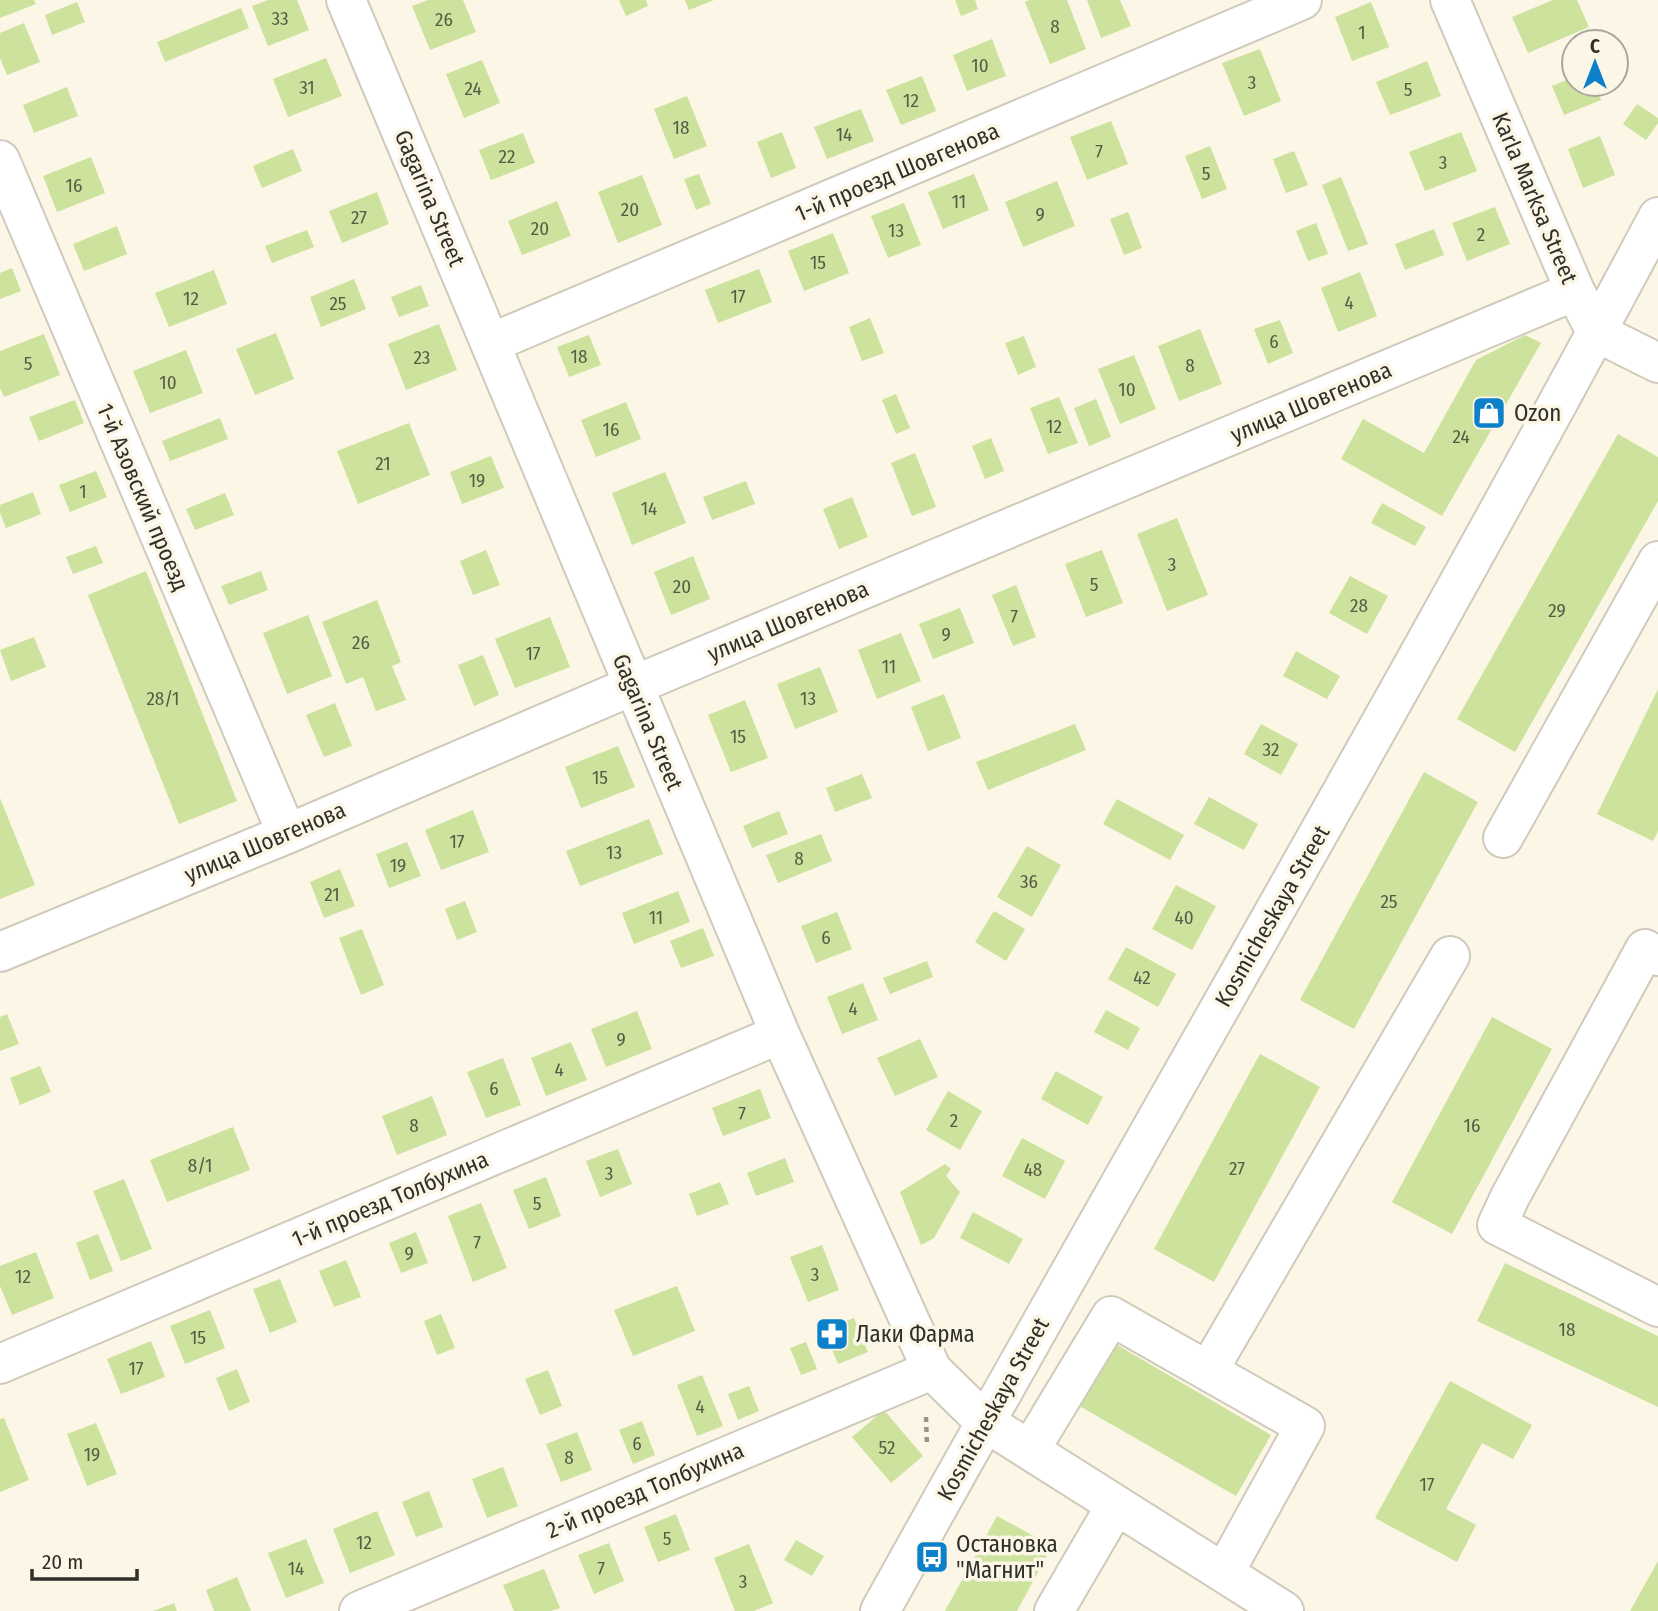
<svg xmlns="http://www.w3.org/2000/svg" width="1658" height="1611" viewBox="0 0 1658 1611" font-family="'Fira Sans Condensed',sans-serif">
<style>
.building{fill:#cde29d}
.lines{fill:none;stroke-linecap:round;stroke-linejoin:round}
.minor-casing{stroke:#cfcabb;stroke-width:42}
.path{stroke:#989489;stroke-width:4.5;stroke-dasharray:5 5;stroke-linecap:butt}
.minor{stroke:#fff;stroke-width:38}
.labels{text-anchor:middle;stroke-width:7;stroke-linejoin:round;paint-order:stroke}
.number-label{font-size:19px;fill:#585c46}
.street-label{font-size:23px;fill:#312f29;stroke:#fbf6e6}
.poi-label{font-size:23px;fill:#312f29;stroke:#fbf6e6;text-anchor:start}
</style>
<rect width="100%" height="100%" fill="#fbf6e6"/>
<path class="building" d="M0,0h34l2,4 -36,14z
M268,0h29l12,30 -41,16 -16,-40z
M428,0h35l13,32 -46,18 -18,-44z
M619,0h27l2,6 -22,10z
M685,0h29l-25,10z
M955,0h20l3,9 -17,7z
M1029,0h38l19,49 -36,15 -25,-62z
M1087,0h33l11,26 -30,12z
M1553,0h24l12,27 -61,26 -16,-36z
M77,2l8,20 -33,13 -7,-20z
M1371,2l18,45 -37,14 -17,-44z
M241,8l8,20 -84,34 -8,-20z
M24,23l16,39 -33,13 -7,-17v-25z
M992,39l14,37 -39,15 -14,-36z
M1260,49l21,52 -37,15 -22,-53z
M326,58l16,38 -54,21 -15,-38z
M482,60l18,43 -36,15 -18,-44z
M1427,61l14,35 -51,19 -14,-33z
M922,76l14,35 -35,14 -15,-35z
M1574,77v7h21l6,16 -37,15 -12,-29z
M67,87l11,29 -44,17 -11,-28z
M687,96l20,50 -33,13 -20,-50z
M1637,104l21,14v5l-12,17 -23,-16z
M861,109l13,32 -47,18 -13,-32z
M1111,121l17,43 -41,16 -17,-43z
M782,132l14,36 -25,10 -14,-36z
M1461,132l16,39 -52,20 -16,-39z
M523,133l12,30 -44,17 -12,-30z
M1600,136l15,39 -32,13 -15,-39z
M1210,146l17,43 -25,10 -17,-43z
M293,149l9,22 -40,17 -9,-22z
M1294,151l14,34 -22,8 -13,-34z
M91,157l14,36 -48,19 -14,-36z
M699,174l12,30 -15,6 -12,-31z
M974,174l15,36 -46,19 -15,-37z
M642,175l20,50 -44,18 -20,-51z
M1341,177l27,67 -20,7 -26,-66z
M1057,181l18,45 -52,21 -18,-45z
M377,192l12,32 -47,19 -13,-32z
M557,201l14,35 -49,19 -14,-34z
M904,203l17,42 -33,13 -17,-42z
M1495,207l15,37 -43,17 -15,-38z
M1128,212l14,36 -18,7 -14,-36z
M1316,223l12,31 -20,7 -12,-30z
M117,226l10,28 -43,17 -11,-27z
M1434,229l10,26 -39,15 -10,-26z
M307,230l7,17 -42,16 -7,-17z
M833,233l16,40 -45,18 -16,-40z
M12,268l9,23 -21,8v-26z
M759,269l13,33 -54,21 -13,-33z
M214,270l13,34 -58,23 -14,-34z
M1360,272l17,44 -39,16 -17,-44z
M354,279l12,30 -45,18 -11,-30z
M421,285l8,21 -30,11 -8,-20z
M870,318l14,35 -22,8 -13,-34z
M1280,320l13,33 -25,11 -14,-35z
M439,324l18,46 -51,20 -18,-46z
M1200,329l22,55 -43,17 -21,-55z
M276,333l18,46 -39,16 -19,-46z
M44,334l16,41 -56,22 -4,-9v-37z
M589,335l12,30 -32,12 -12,-30z
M1525,335l16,8 -99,173 -101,-57 22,-40 61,34 52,-93z
M1024,336l12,31 -18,8 -13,-32z
M186,350l17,43 -53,20 -17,-42z
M1134,355l22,54 -36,15 -22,-55z
M896,394l14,34 -14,6 -14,-34z
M1059,397l19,46 -30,11 -18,-46z
M1096,399l15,38 -22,9 -15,-38z
M75,400l9,23 -45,18 -10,-24z
M626,402l15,37 -45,18 -15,-37z
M220,418l8,21 -58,22 -8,-20z
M409,423l21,52 -72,29 -21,-53z
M1618,434l40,23v44l-143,251 -58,-33z
M991,438l13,33 -19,8 -13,-33z
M915,453l21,54 -24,9 -21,-53z
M491,456l13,32 -42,16 -12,-32z
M96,471l11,26 -37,15 -11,-27z
M665,472l21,51 -54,22 -20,-52z
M746,481l9,23 -43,16 -9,-23z
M33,492l8,22 -35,14 -6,-15v-8z
M225,493l9,22 -39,15 -9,-21z
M852,497l16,40 -29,12 -16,-40z
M1382,503l44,24 -11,19 -44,-23z
M1177,518l31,77 -41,16 -30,-77z
M96,546l7,17 -30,11 -7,-17z
M486,550l14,35 -27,10 -13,-34z
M1102,550l21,53 -37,14 -21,-53z
M693,556l17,43 -39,16 -17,-43z
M146,571l91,230 -58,23 -91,-229z
M261,571l7,19 -39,15 -8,-19z
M1350,576l38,20 -21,38 -38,-21z
M1016,585l20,52 -23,9 -21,-51z
M377,600l24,62 -9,4 14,34 -30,11 -13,-34 -17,7 -24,-62z
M960,608l14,35 -41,16 -14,-35z
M308,615l24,61 -45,18 -24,-61z
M550,617l20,50 -55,21 -20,-49z
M901,633l20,48 -44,18 -19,-49z
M34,637l12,30 -35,14 -11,-31z
M1296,651l44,25 -13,23 -44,-23z
M483,655l16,40 -25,11 -16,-41z
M820,667l18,45 -43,17 -18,-45z
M1658,689v142l-5,10 -56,-27z
M944,694l17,44 -33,13 -17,-44z
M745,700l23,58 -37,14 -23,-57z
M335,703l17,43 -28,11 -18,-42z
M1075,724l11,26 -98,40 -12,-28z
M1261,724l37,20 -17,31 -37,-21z
M618,746l17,41 -54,21 -16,-41z
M1424,772l54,30 -124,227 -54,-29z
M862,774l10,24 -37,14 -9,-24z
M1209,797l49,27 -14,26 -50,-26z
M0,798l35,87 -35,14z
M1117,799l67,36 -14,25 -67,-36z
M473,810l16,42 -48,18 -16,-40z
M779,811l9,23 -36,14 -9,-22z
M649,819l14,35 -83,32 -14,-35z
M821,834l11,27 -54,22 -12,-28z
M407,842l14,34 -32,12 -13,-34z
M1027,846l34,19 -29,52 -35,-20z
M340,869l15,37 -31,12 -14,-36z
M1176,885l40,21 -24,44 -40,-21z
M678,891l12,31 -56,22 -12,-31z
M465,901l12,31 -20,8 -12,-31z
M994,911l31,18 -19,32 -31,-19z
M837,912l15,37 -36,14 -15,-37z
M703,928l11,28 -33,12 -11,-27z
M362,929l22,56 -23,10 -22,-57z
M1126,947l50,27 -18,33 -50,-28z
M927,961l6,16 -43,17 -7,-16z
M863,983l15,37 -36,14 -15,-37z
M1106,1010l34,18 -12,22 -34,-18z
M637,1011l15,38 -46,18 -15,-38z
M7,1014l12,30 -19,7v-34z
M1492,1017l60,32 -100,185 -60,-32z
M920,1039l18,38 -43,19 -18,-38z
M571,1042l16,38 -41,16 -15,-38z
M1260,1054l60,33 -106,195 -60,-33z
M503,1058l18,47 -35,13 -19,-46z
M40,1066l11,26 -31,13 -10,-27z
M1056,1071l47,26 -15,28 -47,-26z
M760,1089l11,29 -48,18 -11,-28z
M948,1091l34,20 -22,39 -34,-20z
M432,1096l15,39 -50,20 -15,-39z
M233,1127l17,43 -83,32 -17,-42z
M1022,1138l43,23 -20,38 -43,-23z
M618,1149l14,35 -32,13 -14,-36z
M785,1158l9,24 -38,14 -9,-23z
M945,1164l6,5 -5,7 14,16 -26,46 -13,7 -21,-53z
M546,1177l15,39 -32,13 -16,-39z
M124,1179l28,70 -31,12 -28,-70z
M720,1182l9,22 -32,12 -8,-22z
M481,1203l26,65 -34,14 -25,-66z
M973,1212l50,27 -14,25 -49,-26z
M416,1232l12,31 -27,10 -12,-30z
M98,1234l15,37 -23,9 -14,-37z
M822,1245l17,45 -31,12 -18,-45z
M36,1252l18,46 -42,17 -12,-29v-20z
M346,1260l15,37 -27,10 -15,-36z
M1505,1263l153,73v71l-181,-86z
M280,1279l17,43 -27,11 -17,-44z
M677,1286l18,45 -62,25 -19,-46z
M210,1310l15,38 -40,16 -15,-38z
M441,1314l14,34 -18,7 -13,-34z
M854,1318l14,34 -30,12 -14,-35z
M151,1341l14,36 -44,17 -14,-35z
M806,1342l11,27 -16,6 -11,-27z
M1112,1342l159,93 -35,61 -160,-92z
M237,1369l13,33 -21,9 -13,-33z
M548,1370l14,36 -22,9 -15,-36z
M702,1375l21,51 -26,10 -20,-51z
M1450,1381l82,44 -19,34 -31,-16 -36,66 30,16 -19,37 -82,-44z
M749,1386l10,25 -21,9 -10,-26z
M884,1410l39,46 -32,27 -39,-46z
M4,1418l25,62 -29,12v-73z
M642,1421l13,34 -22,9 -14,-34z
M96,1423l21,51 -30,12 -20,-52z
M577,1432l15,38 -31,12 -15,-38z
M503,1467l15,39 -31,12 -15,-39z
M429,1491l14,36 -27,10 -14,-35z
M377,1511l18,44 -45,18 -17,-44z
M676,1514l14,36 -32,12 -14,-35z
M997,1516l55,30 -35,65h-72z
M306,1539l18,44 -38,15 -18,-45z
M796,1540l28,16 -12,20 -28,-16z
M609,1543l15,38 -30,13 -16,-39z
M749,1544l24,59 -19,8h-19l-21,-53z
M1658,1561v50h-28z
M544,1569l16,39 -9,3h-37l-11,-26z
M237,1577l14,34h-37l-8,-21z
M174,1603l3,8h-24z"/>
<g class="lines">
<defs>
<path id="minor" d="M346,0l434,1034 152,336 53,52 299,189
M1450,0l125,291 21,41 62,31
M0,160l287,674
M491,343l811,-343
M1503,838l155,-277
M0,952l287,-118 331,-142 957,-401
M1658,956l-13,-7 -135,248 -13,28 161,82
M0,1364l780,-330
M1208,1371l242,-415
M1030,1450l81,-134 194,110 -81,147
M359,1611l573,-241
M880,1611c258,-465 528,-924 778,-1394
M1054,1611l62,-106"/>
</defs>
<use href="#minor" class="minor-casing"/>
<path class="path" d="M926,1417l1,30"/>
<use href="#minor" class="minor"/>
</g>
<defs>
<symbol id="shop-square" viewBox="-11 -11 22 22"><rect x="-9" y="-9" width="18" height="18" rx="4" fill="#0c81ca" stroke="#fbf6e6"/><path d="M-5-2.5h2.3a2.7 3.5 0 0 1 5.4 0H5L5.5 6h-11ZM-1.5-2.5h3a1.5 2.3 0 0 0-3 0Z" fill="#fff"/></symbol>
<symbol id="pharmacy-square" viewBox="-11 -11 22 22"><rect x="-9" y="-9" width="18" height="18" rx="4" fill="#0c81ca" stroke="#fbf6e6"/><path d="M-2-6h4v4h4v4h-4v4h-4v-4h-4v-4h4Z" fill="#fff"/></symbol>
<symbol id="bus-square" viewBox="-11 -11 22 22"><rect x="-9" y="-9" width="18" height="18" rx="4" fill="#0c81ca" stroke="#fbf6e6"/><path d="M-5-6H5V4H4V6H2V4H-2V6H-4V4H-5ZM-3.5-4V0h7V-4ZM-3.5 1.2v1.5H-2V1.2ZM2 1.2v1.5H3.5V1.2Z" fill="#fff"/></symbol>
</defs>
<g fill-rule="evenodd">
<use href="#shop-square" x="1470" y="394" width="38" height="38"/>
<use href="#pharmacy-square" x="813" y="1315" width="38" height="38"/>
<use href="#bus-square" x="913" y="1538" width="38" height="38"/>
</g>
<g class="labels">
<g class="number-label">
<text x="280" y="25">33</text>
<text x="444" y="26">26</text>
<text x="1055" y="33">8</text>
<text x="1362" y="39">1</text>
<text x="980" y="72">10</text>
<text x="1252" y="89">3</text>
<text x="307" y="94">31</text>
<text x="473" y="95">24</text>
<text x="1408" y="96">5</text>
<text x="911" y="107">12</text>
<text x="681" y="134">18</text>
<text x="844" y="141">14</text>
<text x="1099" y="158">7</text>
<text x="507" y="163">22</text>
<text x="1443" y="169">3</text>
<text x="1206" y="180">5</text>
<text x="74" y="192">16</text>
<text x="959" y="208">11</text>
<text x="630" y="216">20</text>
<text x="1040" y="221">9</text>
<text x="359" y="224">27</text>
<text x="540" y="235">20</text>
<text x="896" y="237">13</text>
<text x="1481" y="241">2</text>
<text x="818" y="269">15</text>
<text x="738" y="303">17</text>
<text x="191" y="305">12</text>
<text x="1349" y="309">4</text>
<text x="338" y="310">25</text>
<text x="1274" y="348">6</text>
<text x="579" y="363">18</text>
<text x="422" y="364">23</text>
<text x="28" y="370">5</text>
<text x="1190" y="372">8</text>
<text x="168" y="389">10</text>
<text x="1127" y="396">10</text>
<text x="1054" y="433">12</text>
<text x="611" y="436">16</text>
<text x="1461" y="443">24</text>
<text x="383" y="470">21</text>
<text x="477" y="487">19</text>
<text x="83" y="498">1</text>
<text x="649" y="515">14</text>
<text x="1172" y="571">3</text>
<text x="1094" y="591">5</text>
<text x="682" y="593">20</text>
<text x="1359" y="612">28</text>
<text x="1557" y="617">29</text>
<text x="1014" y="623">7</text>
<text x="946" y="641">9</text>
<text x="361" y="649">26</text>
<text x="533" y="660">17</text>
<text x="889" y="673">11</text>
<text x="163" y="705">28/1</text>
<text x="808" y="705">13</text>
<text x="738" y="743">15</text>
<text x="1271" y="756">32</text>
<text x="600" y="784">15</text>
<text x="457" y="848">17</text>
<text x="614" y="859">13</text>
<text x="799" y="865">8</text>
<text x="398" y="872">19</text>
<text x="1029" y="888">36</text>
<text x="332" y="901">21</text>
<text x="1389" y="908">25</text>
<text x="656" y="924">11</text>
<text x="1184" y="924">40</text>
<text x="826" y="944">6</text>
<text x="1142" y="984">42</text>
<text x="853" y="1015">4</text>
<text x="621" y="1046">9</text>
<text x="559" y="1076">4</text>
<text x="494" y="1095">6</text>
<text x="742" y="1120">7</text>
<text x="954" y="1127">2</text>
<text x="414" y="1132">8</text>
<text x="1472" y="1132">16</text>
<text x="200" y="1172">8/1</text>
<text x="1237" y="1175">27</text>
<text x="1033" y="1176">48</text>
<text x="609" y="1180">3</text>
<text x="537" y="1210">5</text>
<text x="477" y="1249">7</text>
<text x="409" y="1260">9</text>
<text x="815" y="1281">3</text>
<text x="23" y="1283">12</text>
<text x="1567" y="1336">18</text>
<text x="198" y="1344">15</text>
<text x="136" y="1375">17</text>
<text x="700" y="1413">4</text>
<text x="637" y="1450">6</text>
<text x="887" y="1454">52</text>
<text x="92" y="1461">19</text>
<text x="569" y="1464">8</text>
<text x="1427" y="1491">17</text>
<text x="667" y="1545">5</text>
<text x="364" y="1549">12</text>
<text x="296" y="1575">14</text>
<text x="601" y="1575">7</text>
<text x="743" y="1588">3</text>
</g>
<g class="street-label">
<text transform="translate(897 172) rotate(-23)" y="8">1-й проезд Шовгенова</text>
<text transform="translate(430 198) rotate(67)" y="8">Gagarina Street</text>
<text transform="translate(1535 198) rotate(67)" y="8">Karla Marksa Street</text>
<text transform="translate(1311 402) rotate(-23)" y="8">улица Шовгенова</text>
<text transform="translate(143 497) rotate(67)" y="8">1-й Азовский проезд</text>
<text transform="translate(788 621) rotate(-23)" y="8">улица Шовгенова</text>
<text transform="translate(648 722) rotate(67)" y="8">Gagarina Street</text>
<text transform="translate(265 842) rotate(-23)" y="8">улица Шовгенова</text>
<text transform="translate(1272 916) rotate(-60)" y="8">Kosmicheskaya Street</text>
<text transform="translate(390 1199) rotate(-23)" y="8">1-й проезд Толбухина</text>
<text transform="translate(993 1409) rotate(-61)" y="8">Kosmicheskaya Street</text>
<text transform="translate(645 1490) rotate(-23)" y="8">2-й проезд Толбухина</text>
</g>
<g class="poi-label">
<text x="1514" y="421">Ozon</text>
<text x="856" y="1342">Лаки Фарма</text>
<text x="956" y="1552">Остановка<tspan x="956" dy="26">"Магнит"</tspan></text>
</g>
</g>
<g transform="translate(1595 63)"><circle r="33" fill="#fbf6e6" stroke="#aaa69a" stroke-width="2"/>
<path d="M0-5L12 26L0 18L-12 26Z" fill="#0c81ca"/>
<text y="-10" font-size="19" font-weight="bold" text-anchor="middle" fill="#312f29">С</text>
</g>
<path d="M32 1569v10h105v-10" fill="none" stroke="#312f29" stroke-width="3.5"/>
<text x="42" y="1569" font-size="21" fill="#312f29" stroke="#fbf6e6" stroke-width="5" paint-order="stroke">20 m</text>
</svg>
